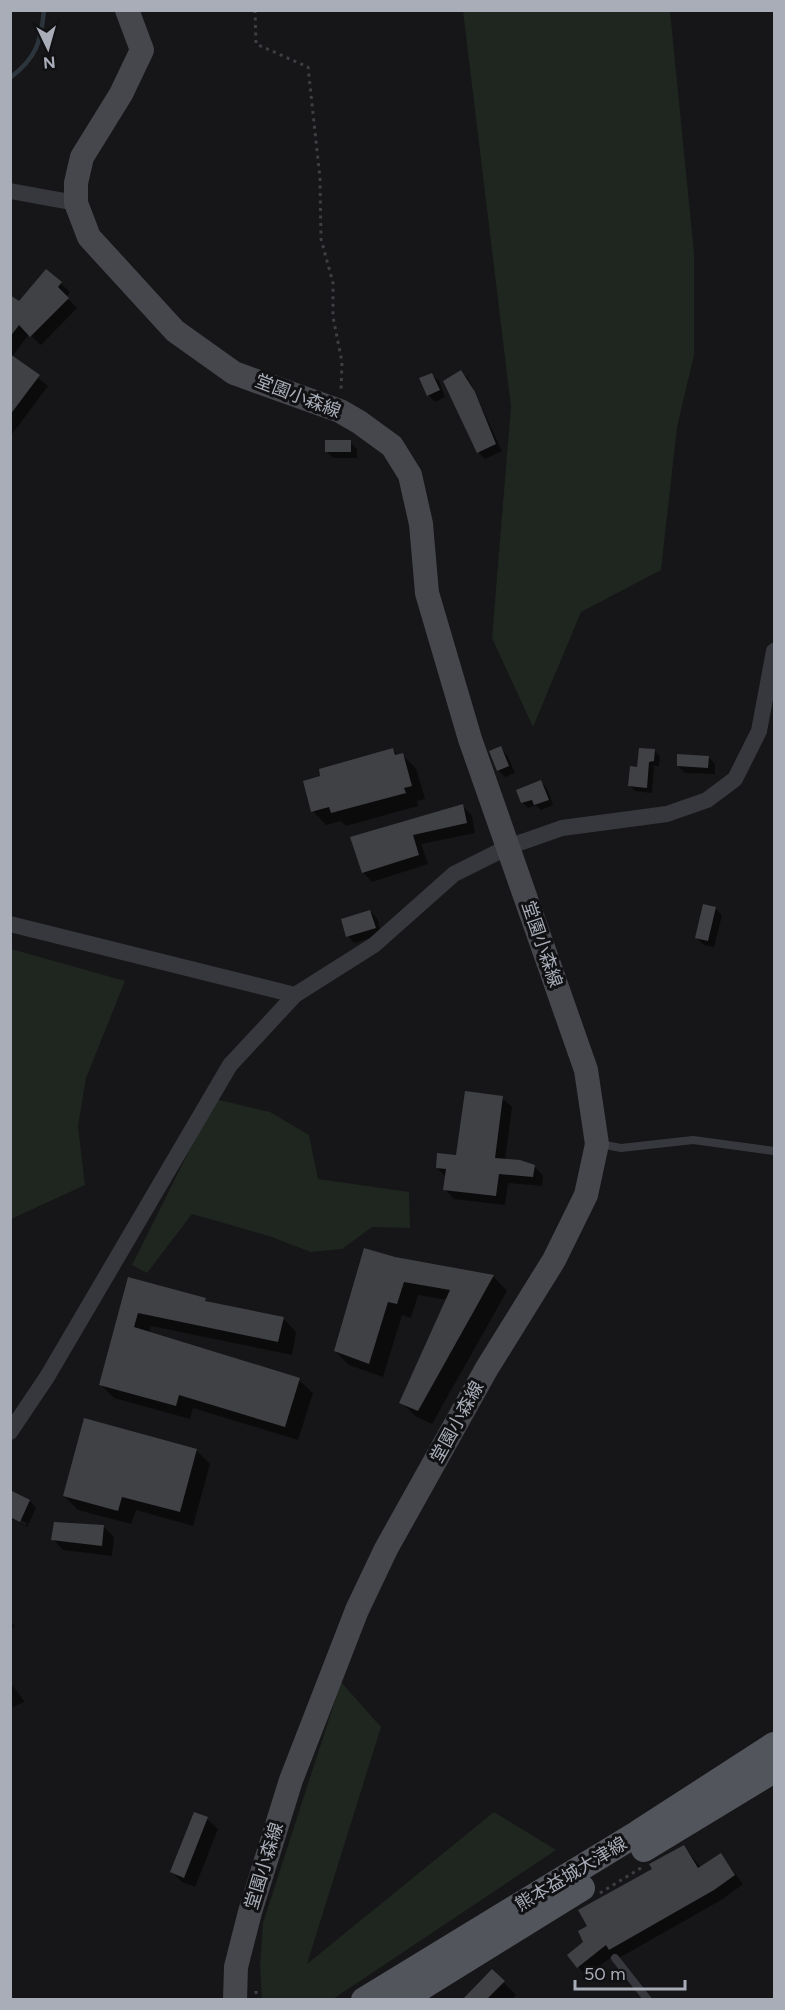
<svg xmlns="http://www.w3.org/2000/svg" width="785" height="2010" viewBox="0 0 785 2010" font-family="Figtree,'Noto Sans JP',sans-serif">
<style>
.green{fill:#1e261f}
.shadow{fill:#0007}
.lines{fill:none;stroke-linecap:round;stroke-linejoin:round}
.stream{stroke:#2c353c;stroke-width:4.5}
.building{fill:#404145}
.path{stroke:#3d3f44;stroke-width:3;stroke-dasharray:3 4.5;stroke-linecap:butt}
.service{stroke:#37383d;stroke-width:8}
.minor{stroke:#37383d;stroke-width:16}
.secondary{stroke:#45474d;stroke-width:24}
.primary{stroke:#53555c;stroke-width:26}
.labels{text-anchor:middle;stroke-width:6;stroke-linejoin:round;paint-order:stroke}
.street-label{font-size:18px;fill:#a8adb8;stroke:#111113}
</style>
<rect width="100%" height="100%" fill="#161618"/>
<path class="green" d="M463,11h207l24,242v102l-17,72 -16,143 -80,42 -48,115 -41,-89 19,-231z
M11,949l114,32 -39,97 -8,48 7,59 -74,34z
M215,1099l55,13 39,23 9,44 91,13 1,36 -38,-1 -30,22 -31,3 -42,-16 -77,-22 -45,59 -15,-8z
M341,1682l40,45 -74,237 187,-152 62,38 -223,149 -71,1 -2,-34 3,-43z"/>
<path class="shadow" d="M60,283l10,9 -4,5 11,11 -36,37 -12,-11 -17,23 36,29 -38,51v-137l10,3z
M461,372l7,6 34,73 -17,8 -7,-7z
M432,375l7,6 6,16 -10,5 -7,-7z
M350,442l7,7v9h-24l-7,-7z
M500,748l7,7 8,18 -10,4 -7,-7z
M393,750l6,6 3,-1 14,13 9,31 -8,2 1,5 -72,20 -5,-5 -15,4 -13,-14 9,-34z
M654,751l6,5 -1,10h-5l-2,27 -17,-2 -5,-5z
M708,757l7,7v10l-30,-1 -7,-7z
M541,782l6,6 6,17 -12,5 -5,-5 -8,3 -6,-6z
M463,806l9,10 3,17 -54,11 7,20 -56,18 -9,-10 -11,-34z
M715,908l7,7 -8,32 -10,-2 -7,-7z
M370,911l7,7 5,17 -28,8 -6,-7z
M502,1098l10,9 -7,53 29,6 9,10 -1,10 -34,-3 -3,22 -51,-6 -9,-10 1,-12 -9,-9 20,-12z
M395,1258l99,19 13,14 -75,133 -17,-8 -14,-14 46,-102 -29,-5 -7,23 -9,-3 -19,62 -34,-12 -14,-14z
M129,1279l76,21 4,4 74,14 13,14 -4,23 -141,-29 -2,7 150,47 14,13 -15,47 -105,-32 -3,11 -76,-21 -13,-13z
M196,1450l14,14 -17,62 -57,-16 -5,14 -53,-14 -14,-14z
M30,1501l6,7 -9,19 -17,-8 16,7 1,-3 -17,-8z
M104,1527l10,10 -2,19 -49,-6 -10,-11z
M10,1621l5,5 -5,5z
M10,1682l15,20 -15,6z
M195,1814l12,5 11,10 -23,58 -13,-5 -10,-10z
M684,1846l17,22 20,-13 22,29 -20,15 -104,59 -4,-4 -28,22 -9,-9 11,-40 65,-58z
M492,1971l24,24 -4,5h-48z"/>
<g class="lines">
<path class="stream" d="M10,78c26,-20 31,-35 34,-68"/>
</g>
<path class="building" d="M46,269l16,13 -4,5 11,11 -39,39 -11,-12 -9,12v-42l9,6z
M10,354l30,21 -30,40z
M461,370l14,22 21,52 -19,9 -34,-72z
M432,373l8,17 -13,6 -8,-18z
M325,440h26v12h-26z
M501,746l8,20 -12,5 -8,-20z
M393,748l2,7 8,-2 9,33 -8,2 2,5 -75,20 -2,-6 -18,5 -8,-31 17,-5 -1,-7z
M639,748l16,1 -1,12 -5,1 -2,26 -19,-2 2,-20 7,1z
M677,754l32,2 -1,12 -31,-2z
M541,780l8,20 -15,5 -2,-5 -11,3 -5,-13z
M463,804l4,19 -54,12 6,20 -57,18 -12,-36z
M703,904l13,3 -8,34 -13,-3z
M370,910l6,18 -30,9 -5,-18z
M465,1091l38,5 -8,62 25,2 15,5 -2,12 -34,-3 -3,22 -53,-6 3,-21 -10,-1 1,-15 19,2z
M364,1248l31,9 99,18 -76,136 -19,-8 51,-113 -46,-8 -7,22 -9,-2 -19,62 -35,-13z
M128,1277l78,21 -1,3 79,16 -6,25 -140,-29 -4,14 166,51 -15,49 -106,-32 -3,11 -77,-21z
M84,1418l113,31 -17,63 -58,-15 -4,14 -55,-15z
M10,1490l20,10 -10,22 -10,-5z
M54,1522l50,3 -2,21 -51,-6z
M194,1812l14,5 -24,61 -14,-6z
M684,1845l14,23 23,-15 14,22 -21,15 -105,60 -3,-5 -29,23 -10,-13 16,-13 -5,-11 9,-5 -9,-16 74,-41 -3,-5z
M492,1969l13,12 -19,19h-24z"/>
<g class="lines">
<path class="path" d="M255,10l1,34 52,23 12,111 1,61 12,44v34l9,45 -1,29
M600,1893l41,-25
M256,1991v9"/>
<path class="service" d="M600,1144l21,4 72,-8 81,11
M615,1958l33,42"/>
<path class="minor" d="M10,191l66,12
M10,924l285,71
M10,1432l37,-55 183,-312 65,-70 79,-50 80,-71 54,-27 54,-19 105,-14 40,-14 28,-21 24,-48 15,-80"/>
<path class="secondary" d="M127,10l15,40 -21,44 -39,63 -6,26v20l13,34 86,94 59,42 106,38 19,11 33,24 18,29 11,49 6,69 43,146 116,331 11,74 -11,51 -32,65 -67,108 -101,181 -29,61 -66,170 -41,132 -14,55 -1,33"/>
<path class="primary" d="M644,1849l130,-79
M364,2000l274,-167 136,-88
M401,2000l181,-112"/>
</g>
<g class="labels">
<g class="street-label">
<text transform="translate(298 396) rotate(21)" y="6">堂園小森線</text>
<text transform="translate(542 944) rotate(71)" y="6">堂園小森線</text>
<text transform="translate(457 1422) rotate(-61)" y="6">堂園小森線</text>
<text transform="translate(264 1866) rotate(-73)" y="6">堂園小森線</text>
<text transform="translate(571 1874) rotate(-31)" y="6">熊本益城大津線</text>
</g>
</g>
<rect width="785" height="2010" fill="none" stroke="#a8adb8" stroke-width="24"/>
<g transform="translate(48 48) rotate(175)" stroke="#111113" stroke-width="4.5" paint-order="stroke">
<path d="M0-4.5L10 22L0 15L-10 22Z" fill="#a8adb8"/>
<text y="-9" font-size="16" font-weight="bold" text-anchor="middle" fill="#a8adb8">N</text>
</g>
<path d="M575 1980v9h110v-9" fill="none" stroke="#a8adb8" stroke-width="3"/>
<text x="584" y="1980" font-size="18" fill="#a8adb8" stroke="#111113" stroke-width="4.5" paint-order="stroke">50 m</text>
</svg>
